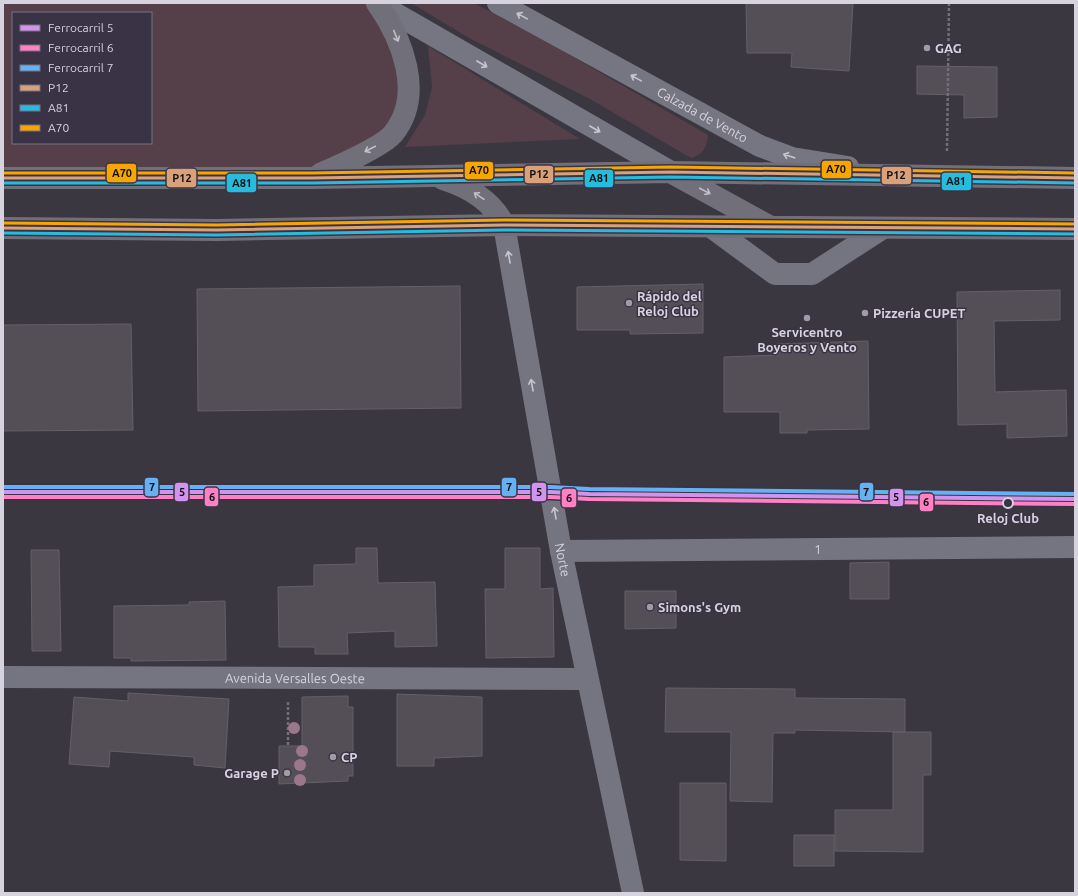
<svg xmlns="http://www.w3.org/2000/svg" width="1078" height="896" viewBox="0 0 1078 896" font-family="Ubuntu,sans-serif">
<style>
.green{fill:#553f49;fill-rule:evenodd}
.building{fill:#544f56;stroke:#646067}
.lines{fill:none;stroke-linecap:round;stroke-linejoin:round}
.path{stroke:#716f78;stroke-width:2.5;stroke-dasharray:3 2;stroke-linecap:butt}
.minor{stroke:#747580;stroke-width:22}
.major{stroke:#767682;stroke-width:22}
.highway{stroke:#71707a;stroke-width:22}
.bus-1-casing{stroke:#3a3345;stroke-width:6}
.bus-2-casing{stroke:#3a3345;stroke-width:6}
.bus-3-casing{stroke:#3a3345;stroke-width:6}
.bus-1{stroke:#d9a179;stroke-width:3}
.bus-2{stroke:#26bcdd;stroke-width:3}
.bus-3{stroke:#f7a600;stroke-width:3}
.rail-1-casing{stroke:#3a3345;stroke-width:7}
.rail-2-casing{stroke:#3a3345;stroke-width:7}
.rail-3-casing{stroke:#3a3345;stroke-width:7}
.rail-1{stroke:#d193ec;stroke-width:4}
.rail-2{stroke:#ff80c5;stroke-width:4}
.rail-3{stroke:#66b1f2;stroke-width:4}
.tree{fill:#9a778a}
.oneway{stroke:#c8c5d0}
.oneway2{stroke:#c3bfca}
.poi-dot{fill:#a09ca7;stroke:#3a3345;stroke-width:1.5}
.stop-dot{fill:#3a3345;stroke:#d7d3de;stroke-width:2}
.labels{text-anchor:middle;stroke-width:3;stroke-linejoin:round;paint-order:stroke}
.poi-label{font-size:13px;font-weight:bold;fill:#d7d3de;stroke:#3a3345;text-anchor:start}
.street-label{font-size:13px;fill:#d7d3de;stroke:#3a3345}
.stop-label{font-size:13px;font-weight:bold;fill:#d7d3de;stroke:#3a3345}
.line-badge{stroke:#3a3345;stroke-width:1.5}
.pale-badge-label{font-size:11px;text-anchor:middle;font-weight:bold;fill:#111}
</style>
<rect width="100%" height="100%" fill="#3b3741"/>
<path class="green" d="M3,3h374l23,42 -2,80 -86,53 -309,-9zM13,13h138v130h-138z
M411,3h63l75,40 159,92c-1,12 -5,20 -17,23l-101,-59 -121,-61z
M428,46l152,93 -175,8 20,-32 7,-28z"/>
<path class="building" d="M746,3h107l-4,68 -58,-4 1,-14h-45z
M917,66l80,1v50l-33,1v-23l-47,-1z
M703,284v49l-73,1v-4h-53v-43z
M460,286l1,122 -263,3 -1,-122z
M1060,290v30l-66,1 1,71 71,-2 1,46 -60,2v-14l-49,1 -1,-133z
M131,324l2,106 -130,1v-106z
M868,341l1,88 -62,1v3h-27v-21h-56v-55l54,-2 -1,-11z
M356,548h21l1,35 57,-1 2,64 -42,1v-16l-48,2 1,21h-33v-7h-36l-1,-60 36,-1v-21l42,-1z
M505,548h35v41l13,-1 1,69 -68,1 -1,-69h20z
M31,550h28l2,101h-29z
M889,562v37h-39v-36z
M625,591h51v37l-51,1z
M225,601l1,59 -95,1v-3h-17v-52l75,-1v-3z
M666,688l129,1v9l110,1v33l-110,-2v3h-22l-1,69 -42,-1 1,-69h-66z
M128,693l101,6 -4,69 -31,-3v-8l-84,-6 -1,16 -40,-3 5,-67 54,4z
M397,694l85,3v59l-48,2v8h-37z
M348,696v11h5v69h-5v5l-69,3v-38h23v-49z
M893,732h38v43h-8v77l-88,-1v-41h58z
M680,783h46v78l-46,-1z
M794,835h40v31h-40z"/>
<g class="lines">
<path class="path" d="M947,151l2,-148
M288,702v44"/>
<g class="minor">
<path id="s1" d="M504,225l57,326 72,342"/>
<path d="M711,227l64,47h37l71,-46"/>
<path id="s2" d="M561,551l514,-4"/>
<path id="s3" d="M3,677l584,2"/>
</g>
<g class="major">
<path d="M377,3l294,169"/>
<path id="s4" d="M498,3l262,143 32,12 56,9"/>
</g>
<path class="highway" d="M320,174c16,-7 62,-27 73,-40 32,-39 9,-96 -16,-131
M674,174l95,52
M3,178h309l359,-6 404,6
M443,179c25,8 49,21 61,46
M3,228l214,2 287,-5 571,4"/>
<defs>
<path id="bus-1" d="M3,178h309l359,-6 404,6
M3,228l214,2 287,-5 571,4"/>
<path id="bus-2" d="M3,183h309l359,-6 404,6
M3,233l214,2 287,-5 571,4"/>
<path id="bus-3" d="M3,173h309l359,-6 404,6
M3,223l214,2 287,-5 571,4"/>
</defs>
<use href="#bus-1" class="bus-1-casing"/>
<use href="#bus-2" class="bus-2-casing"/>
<use href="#bus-3" class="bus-3-casing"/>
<use href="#bus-1" class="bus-1"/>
<use href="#bus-2" class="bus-2"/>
<use href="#bus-3" class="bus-3"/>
<defs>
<path id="rail-1" d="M3,492h548l38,2 486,5"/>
<path id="rail-2" d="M3,497h548l38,2 486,5"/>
<path id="rail-3" d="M3,487h548l38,2 486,5"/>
</defs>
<use href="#rail-1" class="rail-1-casing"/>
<use href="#rail-2" class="rail-2-casing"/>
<use href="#rail-3" class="rail-3-casing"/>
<use href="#rail-1" class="rail-1"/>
<use href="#rail-2" class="rail-2"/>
<use href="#rail-3" class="rail-3"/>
</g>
<g class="tree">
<circle cx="294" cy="728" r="6"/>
<circle cx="302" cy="751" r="6"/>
<circle cx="300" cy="765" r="6"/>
<circle cx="300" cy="780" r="6"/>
</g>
<defs><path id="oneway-shaft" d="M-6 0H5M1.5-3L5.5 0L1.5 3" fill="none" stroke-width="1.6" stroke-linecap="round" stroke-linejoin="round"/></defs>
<g class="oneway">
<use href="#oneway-shaft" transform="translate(522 16) rotate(-151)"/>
<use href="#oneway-shaft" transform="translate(482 64) rotate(30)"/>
<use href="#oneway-shaft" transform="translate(636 78) rotate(-151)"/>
<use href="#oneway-shaft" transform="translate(595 129) rotate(30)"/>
<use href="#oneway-shaft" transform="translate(789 156) rotate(-162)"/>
<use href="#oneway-shaft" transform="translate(509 257) rotate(-100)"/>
<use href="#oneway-shaft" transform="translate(532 385) rotate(-100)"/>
<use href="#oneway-shaft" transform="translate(555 513) rotate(-100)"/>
</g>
<g class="oneway2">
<use href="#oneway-shaft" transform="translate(396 36) rotate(68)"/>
<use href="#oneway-shaft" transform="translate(370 149) rotate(153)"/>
<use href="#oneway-shaft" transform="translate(705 191) rotate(28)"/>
<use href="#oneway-shaft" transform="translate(479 196) rotate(-146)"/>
</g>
<g class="poi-dot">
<circle cx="927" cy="48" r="4"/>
<circle cx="629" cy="303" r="4"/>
<circle cx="865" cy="313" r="4"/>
<circle cx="807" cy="318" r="4"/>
<circle cx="650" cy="607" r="4"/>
<circle cx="333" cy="757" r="4"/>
<circle cx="287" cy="773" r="4"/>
</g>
<circle class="stop-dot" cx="1008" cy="503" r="5"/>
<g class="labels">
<g class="poi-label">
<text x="935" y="53">GAG</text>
<text x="637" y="301">Rápido del<tspan x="637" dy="15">Reloj Club</tspan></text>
<text x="873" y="318">Pizzería CUPET</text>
<text x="807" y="337" text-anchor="middle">Servicentro<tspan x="807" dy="15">Boyeros y Vento</tspan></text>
<text x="658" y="612">Simons's Gym</text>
<text x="341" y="762">CP</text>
<text x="279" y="778" text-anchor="end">Garage P</text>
</g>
<g class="street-label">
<text dy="5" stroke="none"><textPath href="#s4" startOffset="233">Calzada de Vento</textPath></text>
<text dy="5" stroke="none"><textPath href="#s2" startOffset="257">1</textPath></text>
<text dy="5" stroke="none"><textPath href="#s1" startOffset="340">Norte</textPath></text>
<text dy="5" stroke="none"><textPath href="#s3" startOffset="292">Avenida Versalles Oeste</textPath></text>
</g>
<g class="stop-label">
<text x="1008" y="523">Reloj Club</text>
</g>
</g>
<g class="line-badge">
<rect x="821" y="160" width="31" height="19" rx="4" fill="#f7a600"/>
<rect x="464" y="161" width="30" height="19" rx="4" fill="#f7a600"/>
<rect x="106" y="163" width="31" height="20" rx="4" fill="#f7a600"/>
<rect x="524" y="165" width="30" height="19" rx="4" fill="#d9a179"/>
<rect x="881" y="166" width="31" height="19" rx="4" fill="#d9a179"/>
<rect x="166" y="168" width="31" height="20" rx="4" fill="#d9a179"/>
<rect x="584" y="169" width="30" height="19" rx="4" fill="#26bcdd"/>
<rect x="941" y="172" width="31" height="19" rx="4" fill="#26bcdd"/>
<rect x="226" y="173" width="31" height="20" rx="4" fill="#26bcdd"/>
<rect x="144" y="477" width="15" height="20" rx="4" fill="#66b1f2"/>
<rect x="501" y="477" width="16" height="20" rx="4" fill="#66b1f2"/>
<rect x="859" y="482" width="15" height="19" rx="4" fill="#66b1f2"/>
<rect x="174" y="482" width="15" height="20" rx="4" fill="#d193ec"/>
<rect x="531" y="482" width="16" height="20" rx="4" fill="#d193ec"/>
<rect x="204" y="487" width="15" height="20" rx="4" fill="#ff80c5"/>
<rect x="889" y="488" width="15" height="19" rx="4" fill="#d193ec"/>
<rect x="561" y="488" width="16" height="20" rx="4" fill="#ff80c5"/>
<rect x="919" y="493" width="15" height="19" rx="4" fill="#ff80c5"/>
</g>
<g class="pale-badge-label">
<text x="836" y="173">A70</text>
<text x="479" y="174">A70</text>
<text x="122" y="177">A70</text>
<text x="539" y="178">P12</text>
<text x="896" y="179">P12</text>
<text x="182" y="182">P12</text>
<text x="599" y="182">A81</text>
<text x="956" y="185">A81</text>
<text x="242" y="187">A81</text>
<text x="152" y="491">7</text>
<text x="509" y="491">7</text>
<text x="866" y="496">7</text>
<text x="182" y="496">5</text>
<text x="539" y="496">5</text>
<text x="212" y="501">6</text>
<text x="896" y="501">5</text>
<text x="569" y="502">6</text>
<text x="926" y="506">6</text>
</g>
<rect width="1078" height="896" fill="none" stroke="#d7d3de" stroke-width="8"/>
<rect x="12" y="12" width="140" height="132" fill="#3a3345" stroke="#797382"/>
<rect x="20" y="25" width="20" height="6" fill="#d193ec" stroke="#797382"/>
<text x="48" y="32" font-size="12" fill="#d7d3de">Ferrocarril 5</text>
<rect x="20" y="45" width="20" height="6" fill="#ff80c5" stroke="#797382"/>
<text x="48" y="52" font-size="12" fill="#d7d3de">Ferrocarril 6</text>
<rect x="20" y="65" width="20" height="6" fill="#66b1f2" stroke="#797382"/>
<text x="48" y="72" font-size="12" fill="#d7d3de">Ferrocarril 7</text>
<rect x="20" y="85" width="20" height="6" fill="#d9a179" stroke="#797382"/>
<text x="48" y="92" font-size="12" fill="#d7d3de">P12</text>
<rect x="20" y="105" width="20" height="6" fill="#26bcdd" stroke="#797382"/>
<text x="48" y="112" font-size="12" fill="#d7d3de">A81</text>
<rect x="20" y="125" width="20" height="6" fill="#f7a600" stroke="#797382"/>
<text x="48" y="132" font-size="12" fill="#d7d3de">A70</text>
</svg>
